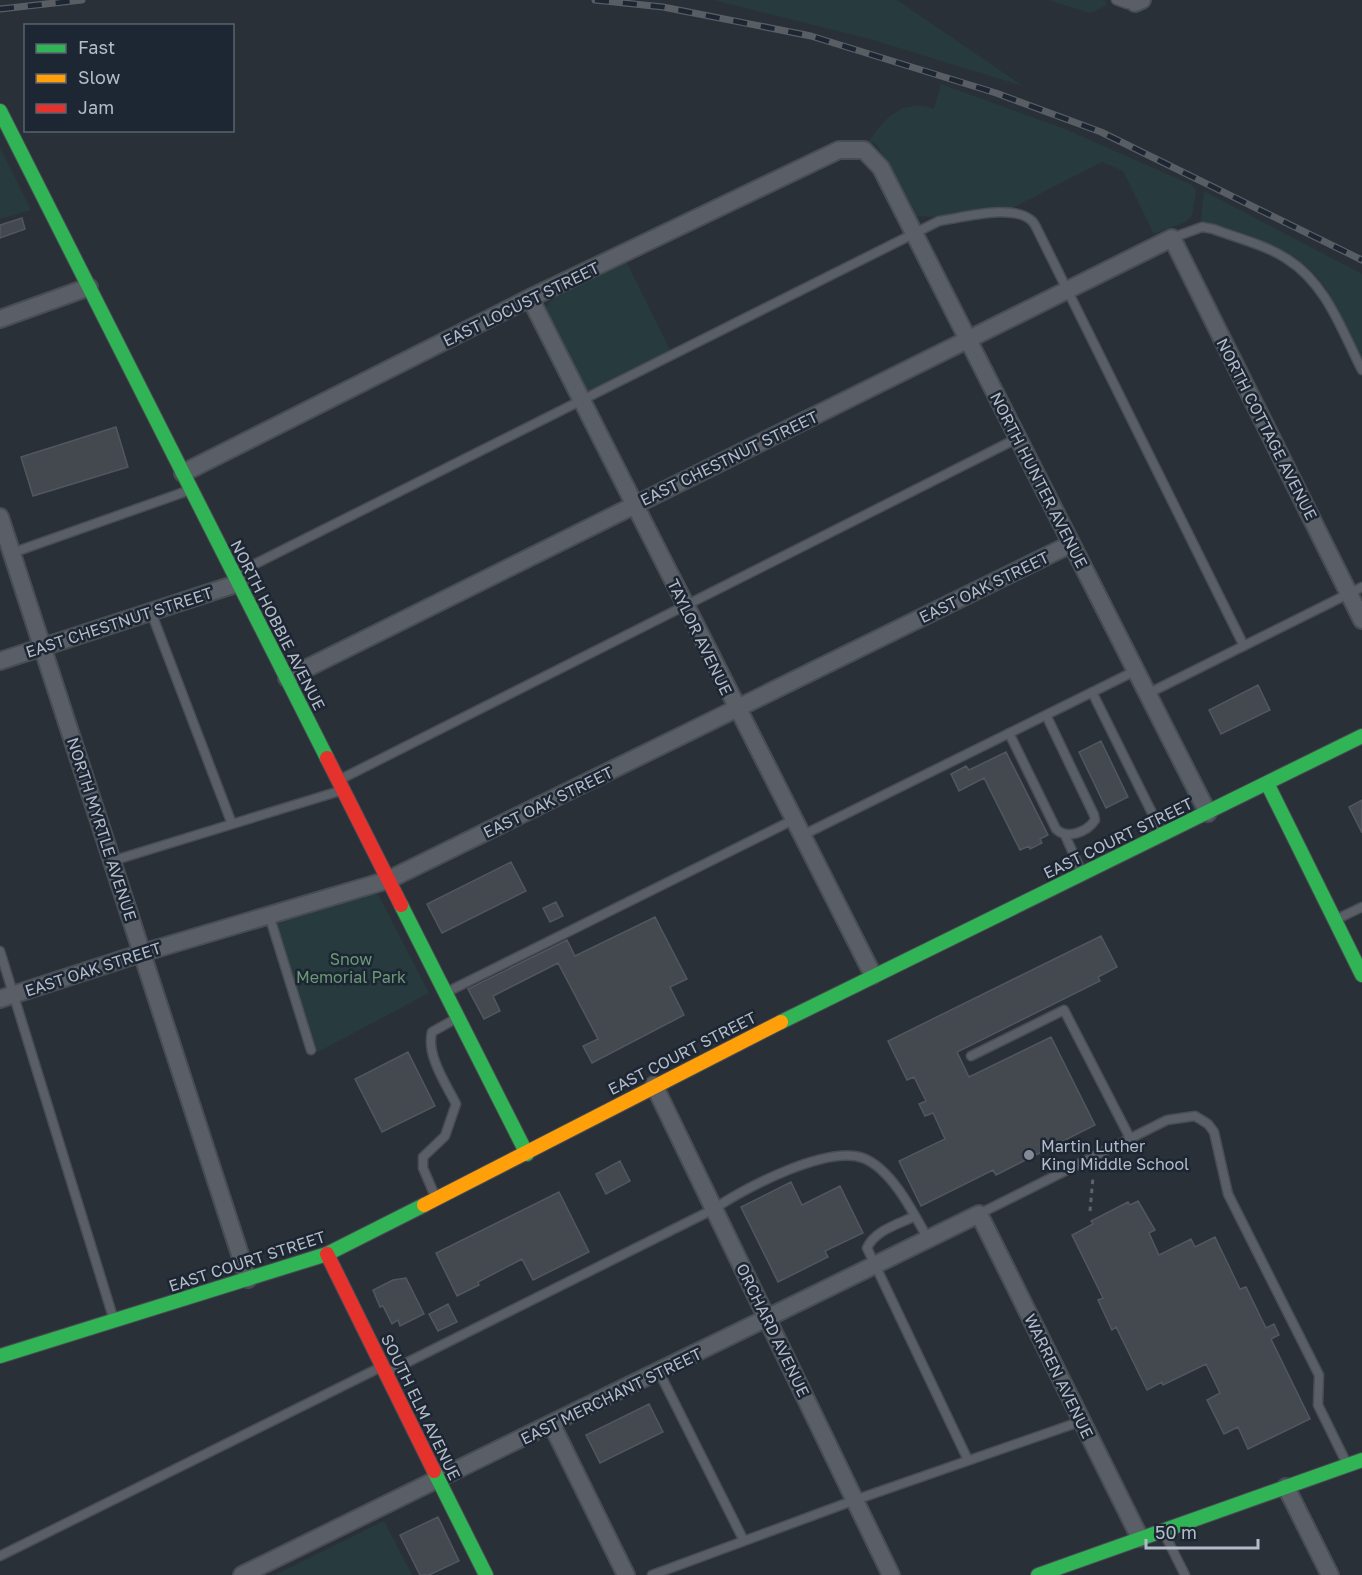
<svg xmlns="http://www.w3.org/2000/svg" width="1362" height="1575" viewBox="0 0 1362 1575" font-family="'Golos Text',sans-serif">
<style>
.green{fill:#273a3e}
.building{fill:#444950;stroke:#52575f;stroke-width:1.5}
.lines{fill:none;stroke-linecap:round;stroke-linejoin:round}
.lane-casing{stroke:#484c53;stroke-width:11}
.street-casing{stroke:#484c53;stroke-width:20}
.fast-casing{stroke:#484c53;stroke-width:16}
.slow-casing{stroke:#484c53;stroke-width:16}
.jam-casing{stroke:#484c53;stroke-width:16}
.path{stroke:#5d636a;stroke-width:3;stroke-dasharray:4.5 4.5;stroke-linecap:butt}
.lane{stroke:#5a5e66;stroke-width:8}
.street{stroke:#5a5e66;stroke-width:16}
.fast{stroke:#30b455;stroke-width:14}
.slow{stroke:#ff9f0a;stroke-width:14}
.jam{stroke:#e5322d;stroke-width:14}
.rail-casing{stroke:#595d64;stroke-width:7}
.rail{stroke:#1d2633;stroke-width:4.5;stroke-dasharray:14;stroke-linecap:butt}
.poi-dot{fill:#848b96;stroke:#1d2633;stroke-width:2}
.labels{text-anchor:middle;stroke-width:5;stroke-linejoin:round;paint-order:stroke}
.street-label{font-size:16px;fill:#b4bcc9;stroke:#1d2633}
.park-label{font-size:16px;fill:#6b9a76;stroke:#1d2633}
.poi-label{font-size:16px;fill:#b4bcc9;stroke:#1d2633;text-anchor:start}
</style>
<rect width="100%" height="100%" fill="#2a3038"/>
<path class="green" d="M713,0h184l126,86 -153,-47z
M1048,0h57l2,5 -17,8z
M941,84l124,45 127,56 4,6 -4,25 -7,6 -31,12 -31,-63 -21,-9 -92,47 -20,-2 -52,10 -25,-1 -33,-66 -4,-6 -7,-2c15,-25 36,-44 65,-33z
M0,148l31,62 -31,9z
M1204,191l158,83v86c-18,-37 -33,-83 -71,-105 -25,-15 -63,-24 -90,-34z
M626,261l44,89 -84,42 -40,-83c7,-20 60,-38 80,-48z
M374,893l5,3 50,97 -113,60 -40,-129z
M384,1521l28,54h-137z"/>
<path class="building" d="M22,218l3,11 -25,9v-13z
M116,427l12,40 -95,29 -12,-39z
M1258,685l12,25 -49,24 -12,-24z
M1101,741l27,56 -22,11 -27,-56z
M1006,752l42,83 -8,4 2,4 -12,6 -1,-3 -9,4 -36,-72 -25,13 -8,-17 15,-8 3,4z
M1362,800v33l-13,-26z
M511,862l15,29 -84,42 -15,-29z
M556,902l7,14 -13,6 -7,-14z
M655,917l32,62 -17,8 14,28 -92,48 -9,-17 15,-7 -40,-76 -65,33 7,15 -16,8 -16,-30 99,-49 8,16z
M1101,936l16,31 -19,10 2,4 -143,71 12,25 82,-40 44,88 -99,50 -3,-5 -72,36 -22,-45 46,-22 -12,-26 -8,3 -6,-12 7,-3 -12,-24 -7,3 -19,-39z
M408,1052l27,54 -53,26 -27,-53z
M620,1161l10,20 -24,13 -10,-20z
M791,1182l11,23 38,-19 23,47 -38,18 3,6 -50,25 -37,-75z
M559,1192l30,60 -56,28 -11,-21 -44,23 1,3 -22,11 -21,-43z
M1138,1201l17,29 -6,3 10,22 32,-16 4,8 20,-10 25,52 6,-2 20,41 8,-4 5,11 -8,4 39,80 -62,30 -10,-22 -14,7 -17,-34 13,-7 -14,-29 -43,21 -1,-3 -15,8 -31,-63 -4,3 -14,-30 5,-2 -31,-63 21,-11 -2,-3 37,-19 2,3z
M406,1278l18,36 -24,12 -2,-6 -6,4 -9,-18 -3,1 -7,-17 20,-10z
M448,1304l9,18 -19,9 -9,-17z
M649,1404l14,28 -63,31 -14,-28z
M438,1517l21,44 -30,14h-9l-20,-40z"/>
<g class="lines">
<defs>
<path id="lane" d="M1116,0l11,4 8,-1
M1172,238l30,-11 11,2c24,9 53,16 74,30 39,24 55,72 75,111
M12,553l178,-63
M235,574l704,-353c23,-3 75,-18 93,0 3,3 5,8 7,12l205,413
M151,612l81,212
M1092,692l69,139
M1147,694l215,-107
M1009,733l47,96c11,11 31,3 39,-9l-1,-5 -48,-100
M339,780l679,-342
M1065,835l16,36
M801,836l334,-165
M112,861l231,-71
M269,915l42,135
M1335,920l27,-13
M0,951l113,366
M447,992l346,-172
M971,1056l93,-46 66,128
M435,1196l-12,-28v-11l22,-21 11,-32c-10,-20 -30,-49 -24,-72l25,-14
M979,1214l188,-94 28,-4 13,8 6,8 14,62 91,181 -1,30 29,59
M915,1216c-16,8 -40,14 -48,32l101,212
M659,1372l85,169
M386,1373l328,-164c30,-21 113,-64 149,-51 29,11 51,56 65,81
M1163,1531l22,44
M0,1556l381,-189
M652,1575l203,-75 227,-79"/>
<path id="street" d="M1135,3l7,-3
M530,298l343,677
M0,319l89,-32
M183,473l347,-175 309,-148h25l17,18 327,645
M0,517l248,762
M0,661l239,-78
M287,678l885,-440 190,382
M0,999l142,-46 246,-73 683,-336
M654,1085l237,490
M552,1425l74,150
M1286,1487l44,88
M242,1575l737,-361 161,324"/>
<path id="fast" d="M0,111l327,647
M1267,783l95,192
M401,905l126,249
M781,1022l581,-286
M0,1356l327,-102 97,-49
M434,1471l52,104
M1038,1575l324,-115"/>
<path id="slow" d="M424,1205l357,-183"/>
<path id="jam" d="M327,758l74,147
M327,1254l107,217"/>
</defs>
<use href="#lane" class="lane-casing"/>
<use href="#street" class="street-casing"/>
<use href="#fast" class="fast-casing"/>
<use href="#slow" class="slow-casing"/>
<use href="#jam" class="jam-casing"/>
<path class="path" d="M1090,1211l3,-34"/>
<use href="#lane" class="lane"/>
<use href="#street" class="street"/>
<use href="#fast" class="fast"/>
<use href="#slow" class="slow"/>
<use href="#jam" class="jam"/>
<defs>
<path id="rail" d="M595,0l68,7 148,29 185,57 105,39 261,128
M0,9l82,-9"/>
</defs>
<use href="#rail" class="rail-casing"/>
<use href="#rail" class="rail"/>
</g>
<circle class="poi-dot" cx="1029" cy="1155" r="6"/>
<g class="labels">
<g class="street-label">
<text transform="translate(521 304) rotate(-26)" y="6">EAST LOCUST STREET</text>
<text transform="translate(1267 429) rotate(63)" y="6">NORTH COTTAGE AVENUE</text>
<text transform="translate(729 458) rotate(-26)" y="6">EAST CHESTNUT STREET</text>
<text transform="translate(1039 480) rotate(63)" y="6">NORTH HUNTER AVENUE</text>
<text transform="translate(984 587) rotate(-26)" y="6">EAST OAK STREET</text>
<text transform="translate(119 622) rotate(-18)" y="6">EAST CHESTNUT STREET</text>
<text transform="translate(278 625) rotate(63)" y="6">NORTH HOBBIE AVENUE</text>
<text transform="translate(700 637) rotate(64)" y="6">TAYLOR AVENUE</text>
<text transform="translate(548 802) rotate(-26)" y="6">EAST OAK STREET</text>
<text transform="translate(102 829) rotate(72)" y="6">NORTH MYRTLE AVENUE</text>
<text transform="translate(1118 838) rotate(-26)" y="6">EAST COURT STREET</text>
<text transform="translate(93 969) rotate(-18)" y="6">EAST OAK STREET</text>
<text transform="translate(682 1053) rotate(-27)" y="6">EAST COURT STREET</text>
<text transform="translate(247 1261) rotate(-18)" y="6">EAST COURT STREET</text>
<text transform="translate(773 1330) rotate(64)" y="6">ORCHARD AVENUE</text>
<text transform="translate(1059 1376) rotate(64)" y="6">WARREN AVENUE</text>
<text transform="translate(611 1396) rotate(-26)" y="6">EAST MERCHANT STREET</text>
<text transform="translate(421 1407) rotate(64)" y="6">SOUTH ELM AVENUE</text>
</g>
<g class="park-label">
<text x="351" y="965">Snow<tspan x="351" dy="18">Memorial Park</tspan></text>
</g>
<g class="poi-label">
<text x="1041" y="1152">Martin Luther<tspan x="1041" dy="18">King Middle School</tspan></text>
</g>
</g>
<rect x="24" y="24" width="210" height="108" fill="#1d2633" stroke="#59626f" stroke-width="1.5"/>
<rect x="36" y="44" width="30" height="9" fill="#30b455" stroke="#59626f" stroke-width="1.5"/>
<text x="78" y="54" font-size="18" fill="#b4bcc9">Fast</text>
<rect x="36" y="74" width="30" height="9" fill="#ff9f0a" stroke="#59626f" stroke-width="1.5"/>
<text x="78" y="84" font-size="18" fill="#b4bcc9">Slow</text>
<rect x="36" y="104" width="30" height="9" fill="#e5322d" stroke="#59626f" stroke-width="1.5"/>
<text x="78" y="114" font-size="18" fill="#b4bcc9">Jam</text>
<path d="M1146 1539v9h112v-9" fill="none" stroke="#b4bcc9" stroke-width="3"/>
<text x="1155" y="1539" font-size="18" fill="#b4bcc9" stroke="#1d2633" stroke-width="4.5" paint-order="stroke">50 m</text>
</svg>
